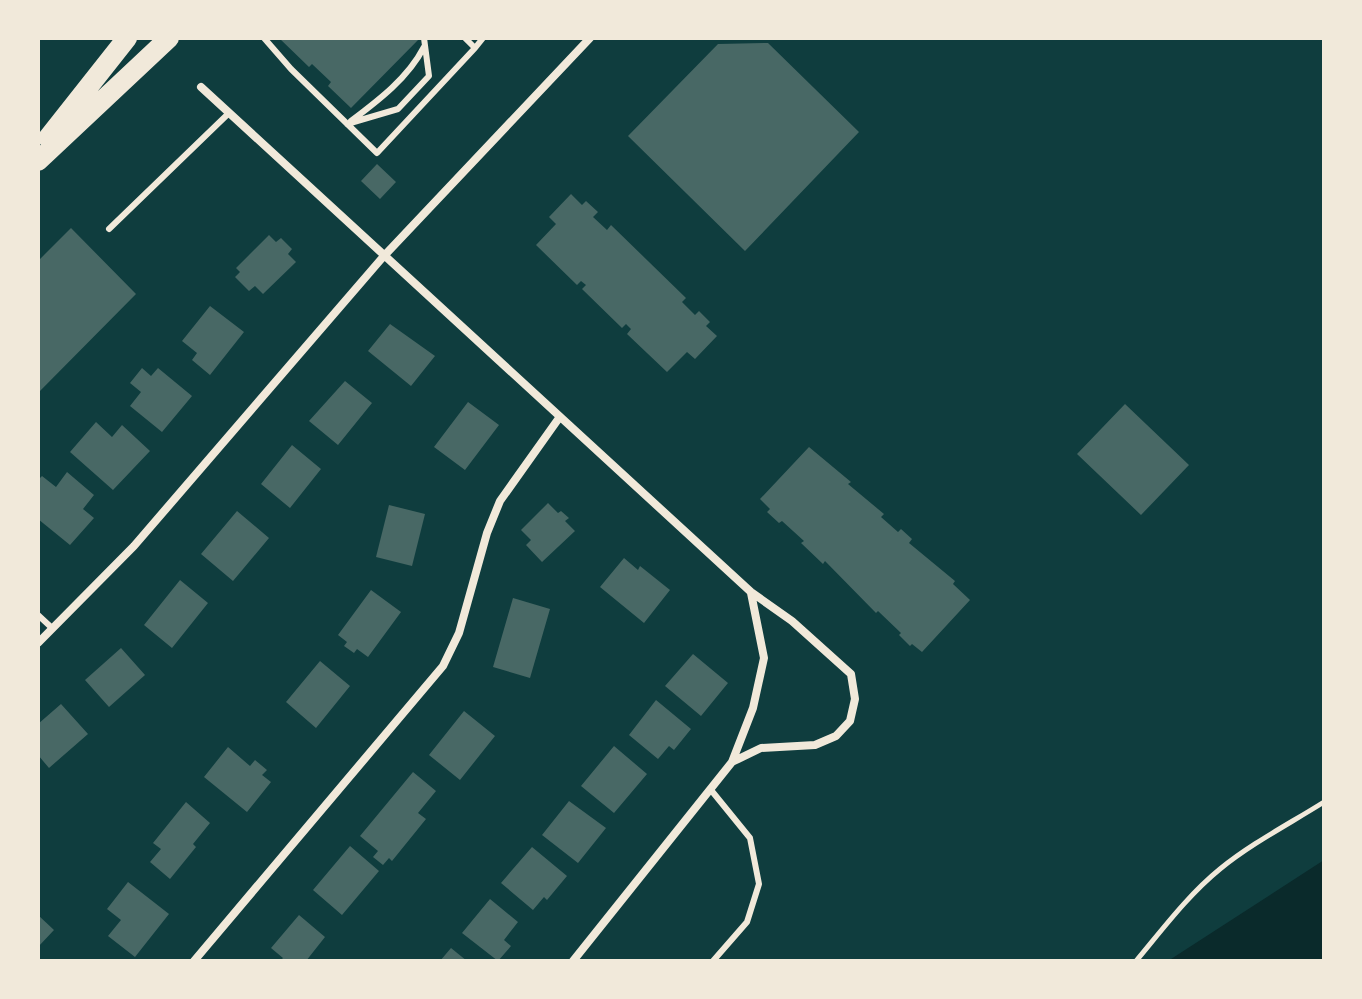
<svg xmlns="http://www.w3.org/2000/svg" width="1362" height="999" viewBox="0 0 1362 999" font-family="Helvetica,sans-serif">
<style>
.water{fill:#0a2a2b}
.building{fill:#486865}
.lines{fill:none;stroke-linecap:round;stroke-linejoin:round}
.path{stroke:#f1e9da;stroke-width:5}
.service{stroke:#f1e9da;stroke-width:6}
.minor{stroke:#f1e9da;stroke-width:8}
.primary{stroke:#f1e9da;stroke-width:20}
</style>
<rect width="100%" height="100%" fill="#0f3d3e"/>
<path class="water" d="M1324,860v101h-155l2,-2z"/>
<path class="building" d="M279,38h141l-69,70 -23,-22 3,-4 -19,-18 -3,3z
M768,43l91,89 -114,119 -117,-115 90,-92z
M377,164l19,18 -16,17 -19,-18z
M571,194l11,11 4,-4 12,11 -5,5 14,13 4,-5 75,73 -4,4 13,13 4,-4 11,11 -4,4 11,10 -22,23 -8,-7 -20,20 -40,-38 4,-5 -5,-5 -4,4 -40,-39 4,-4 -5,-4 -4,4 -41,-40 20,-21 -7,-7z
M71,228l65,66 -98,99v-132z
M269,235l7,7 5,-4 11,11 -4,5 8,8 -33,32 -8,-8 -6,5 -14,-14 5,-5 -4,-4z
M210,306l34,26 -34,43 -18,-15 5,-7 -15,-12z
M390,324l45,32 -24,30 -43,-35z
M142,368l9,8 7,-8 34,28 -30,36 -32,-26 11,-14 -11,-9z
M345,381l27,22 -34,42 -29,-24z
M468,402l31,23 -34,45 -31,-23z
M1125,404l64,61 -48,50 -64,-61z
M96,422l16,15 10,-12 28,26 -37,39 -43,-38z
M292,445l29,24 -31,39 -29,-24z
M809,447l42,35 -3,2 36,30 -3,3 17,15 3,-3 11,10 -3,4 46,38 -2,3 17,16 -48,52 -10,-8 -2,2 -11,-11 2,-2 -23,-22 -2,2 -51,-52 -2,3 -22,-21 3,-2 -22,-20 -3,2 -12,-11 3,-3 -10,-10z
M67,472l27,23 -11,14 11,9 -24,27 -32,-26v-39l4,-4 14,11z
M548,503l10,10 3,-2 8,7 -4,3 10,10 -33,31 -16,-17 5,-5 -10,-10z
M389,505l36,9 -13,52 -36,-9z
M237,511l32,27 -36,43 -32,-27z
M624,558l14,12 2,-4 30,24 -26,33 -44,-36z
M180,580l28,23 -36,45 -28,-23z
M371,590l30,22 -33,45 -11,-8 -3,4 -10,-7 3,-4 -9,-7z
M513,598l37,11 -20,69 -37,-11z
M121,648l24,27 -36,32 -24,-27z
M693,654l35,29 -27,33 -36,-30z
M320,661l30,25 -34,42 -30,-26z
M656,700l35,29 -17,21 -5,-4 -11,13 -29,-24z
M61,704l27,30 -39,34 -11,-13v-31z
M464,711l31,25 -35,44 -31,-25z
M614,746l33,28 -33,39 -33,-27z
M228,747l22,19 5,-6 12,10 -5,5 9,7 -24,30 -43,-35z
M413,772l23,19 -18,22 8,6 -34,42 -3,-3 -6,7 -10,-8 5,-6 -18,-15z
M569,801l37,27 -28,35 -36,-28z
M186,802l24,21 -17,21 3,3 -26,32 -20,-17 11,-13 -8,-6z
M350,846l29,25 -37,44 -29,-25z
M532,847l35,29 -20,24 -3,-3 -11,13 -32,-27z
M128,882l41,32 -34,43 -27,-21 13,-16 -14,-11z
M490,899l28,23 -14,18 7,6 -13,15 -36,-28z
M38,915l16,15 -16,17z
M299,915l26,22 -19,24h-26l3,-3 -12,-10z
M451,948l16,13h-27z"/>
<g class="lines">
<path class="path" d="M1136,961c26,-31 52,-66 84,-92 32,-26 69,-45 104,-67"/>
<path class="service" d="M264,38l27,31 86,84 98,-105 -10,-10
M475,48l8,-10
M351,121c28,-21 57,-43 73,-74
M347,124l51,-15 31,-33 -5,-38
M109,229l120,-116
M38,615l14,13
M711,790l39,48 9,46 -12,38 -34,39"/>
<path class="minor" d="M201,87l550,505 41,29 59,53 4,25 -5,22 -14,15 -21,9 -54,3 -29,14
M38,643l96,-97 249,-289 207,-219
M194,961l249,-295 16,-33 28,-100 13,-32 59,-83
M573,961l159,-199 21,-54 11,-50 -13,-65"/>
<path class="primary" d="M48,138l79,-100
M38,161l131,-123"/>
</g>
<rect width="1362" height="999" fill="none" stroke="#f1e9da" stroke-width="80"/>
</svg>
